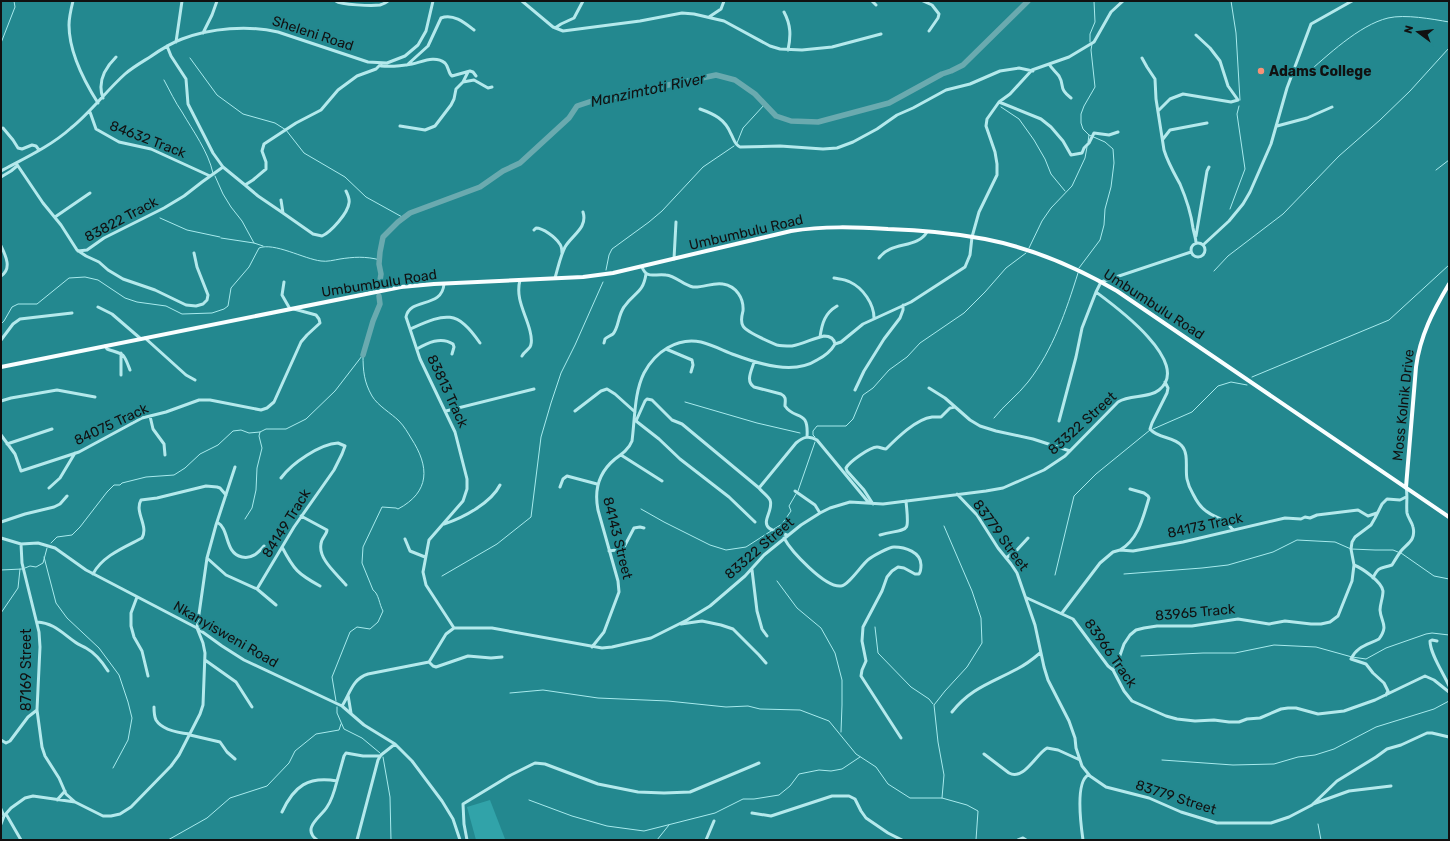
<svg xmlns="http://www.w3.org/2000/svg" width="1450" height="841" viewBox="0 0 1450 841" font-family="Rubik,sans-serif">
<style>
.green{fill:#31a3a9}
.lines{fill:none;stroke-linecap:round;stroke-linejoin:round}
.stream{stroke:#a8eaed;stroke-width:1}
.river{stroke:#6aaaaf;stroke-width:5.5}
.minor{stroke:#b4e9ec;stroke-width:3}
.major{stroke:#f9feff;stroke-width:4}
.poi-dot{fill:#f79277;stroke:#23888f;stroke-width:1.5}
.labels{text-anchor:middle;stroke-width:3;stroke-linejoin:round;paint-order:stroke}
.street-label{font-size:14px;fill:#111;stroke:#23888f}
.poi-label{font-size:14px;font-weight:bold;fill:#111;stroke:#23888f;text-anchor:start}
.water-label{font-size:15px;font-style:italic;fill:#111;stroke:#23888f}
</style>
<rect width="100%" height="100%" fill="#23888f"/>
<path class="green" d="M490,800l15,39 -29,1 -9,-33z"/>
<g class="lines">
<path class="stream" d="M1231,1l5,32 4,67
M1090,42v-8l5,-12 -1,-21
M1,43l14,-36 -1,-6
M190,58l27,37 26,19 32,9 11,7 18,23 41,24 21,20 38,21
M1305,75c22,-19 54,-50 83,-57 17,-4 44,1 61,4
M164,80c6,11 11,22 18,32 11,19 26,39 31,61
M1001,107l18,12 15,21 11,19 6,15 14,17
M1088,142l1,-7 -6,-6 -2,-6v-9l3,-8 11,-19 -4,-37 1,-6
M737,143l6,-15 22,-24
M1436,170l13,-10
M215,176l8,18 8,13 11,14 12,22
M1230,209l15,-40 -8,-55 2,-8
M160,218l27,12 33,7
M221,238l33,5 9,3
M1029,248l13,-27 9,-13 21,-22 13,-28 2,-11
M1079,268l21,-28 4,-15 1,-16 6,-22 3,-24 -1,-14 -8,-7 -16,-7
M606,270l3,-15 3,-6 37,-27 13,-11 41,-44 31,-21
M1214,271l14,-15 55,-42 56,-58 41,-36 30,-29 39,-43
M1,324l3,-3 8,-14 6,-3h19l32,-26 16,-1 13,3 27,18 12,4 29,4 16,8 30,-1 12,-4 4,-3 3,-18 18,-21 10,-19c15,-6 45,11 62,13 6,1 13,-1 19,-2 13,-2 26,-3 40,1
M1252,377l137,-57 60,-55
M685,402l72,21 43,10
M994,418c10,-13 24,-23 34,-36 25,-32 38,-71 50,-109
M1153,429l39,-17 26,-26 13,-4 16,3
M815,437l-2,-2v-4l4,-5h29l7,-7 10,-24 10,-7 16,-18 18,-13 13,-14 44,-30 21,-21 21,-24 20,-15
M798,491l17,-49
M641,509l23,13 46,23 16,5 20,-3 25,-16
M245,519l7,-11 4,-18 1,-22 5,-20 -3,-12 1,-4
M774,529l8,-5 9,-13 -2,-5 7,-12
M51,543l6,-6 15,-2 8,-8 27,-35 7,-7h6l2,-2 24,-6 28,-2 11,-7 15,-14 18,-9 15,-14 8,-1 8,3 11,-1 6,-3h20l20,-10 29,-28 27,-35
M1401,553l33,23 15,3
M44,557l12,46 11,15 32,30 20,27 9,27 4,16 -4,22 -15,28
M25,568l5,-2 6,1 7,-4 4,-15
M1,570l21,-1
M1124,574l78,-6 26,-3 45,-13 24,-12 38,2 16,7 24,1h18l5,2
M1055,575l19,-79 22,-22 54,-44
M442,576l55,-32 34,-27 10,-80 10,-34 10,-30 14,-28 28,-63
M777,581l20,27 24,20 14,25 7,27v25l-1,27
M1,613l17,-25 2,-19
M875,627l3,26 33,34 18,12 4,5
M1141,656l62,-3h32l39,-8 42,2 36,10 14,2 20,-11 40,-14 6,-1 17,2
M510,693l33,-3 55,8 70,3 58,6 22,-1 12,3 40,1 29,11 27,33 20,13 12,17 22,14h32l25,7 11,6 -2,29
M336,701l-4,-24 18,-45 7,-5 13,2 8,-7 5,-11c-4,-7 -4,-17 -10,-21l-11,-27 1,-16 19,-40 14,1 2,1c32,-17 32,-42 13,-71 -3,-5 -7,-12 -12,-17 -8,-8 -21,-15 -27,-25 -8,-14 -9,-25 -9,-41
M337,707v6l7,16 18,9 18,15
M383,757l7,40 1,43
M1162,760l71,5 41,-1 24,-7 17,-2 19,-6 42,-22 58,-18 15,-8
M942,798l2,-23 -6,-33 -4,-37 11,-14 22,-24 15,-24 -1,-25 -9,-27 -28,-65
M529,800l43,16 35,10 37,5 71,-18 28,-14h11l25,-4 11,-9 9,-12 20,-4 12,1 11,-2 18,-12
M1318,824l3,16
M168,840l39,-22 23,-20 37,-12 22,-23 6,-12 21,-17 23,-4 2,-6
M657,840l12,-15"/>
<path class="river" d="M379,287l2,-13 -2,-10 1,-12 3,-15 15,-15 12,-9 70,-26 23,-16 17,-8 49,-45 8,-12 15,-5 124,-26 19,5 20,14 21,22 15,5 27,1 71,-19 53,-29 9,-3 12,-6 65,-64
M363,355l10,-34 7,-17 -1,-8"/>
<path class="minor" d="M73,1c-2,8 -4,16 -4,24 0,27 15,56 29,78
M336,1c5,4 36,5 44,4 3,-1 6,-2 8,-4
M522,1l31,26 10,4 77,-10 42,-8 12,1 30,7 46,25 10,3 22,1 30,-3 49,-13
M872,1l4,4
M923,1l9,4 7,9 -1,4 -9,13
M784,12c7,13 7,24 4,38
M709,17l12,-8 3,-8
M555,28l6,-4 13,-6 9,-17
M203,33l9,-18 5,-14
M176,42l6,-41
M167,46l4,10 15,23 2,25 25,49 10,14 22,18 8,-5 13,-11v-7l-4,-11 2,-7 32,-21 25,-13 17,-20 19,-14 19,-7 6,-6
M1142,58l5,9 8,12 1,20 8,51c4,13 10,23 16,34 6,14 11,29 13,44 1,6 3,10 3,15
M1049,64c3,5 7,8 10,12 6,10 -1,12 12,22
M407,65l21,-19 13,-28c12,-5 24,5 33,12
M381,66c10,1 20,0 31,-2 10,-2 23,-9 33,-1 4,4 3,10 7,13l18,-5 3,1 3,4
M463,82l5,-10
M103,98c-6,-16 2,-30 13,-41
M999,102l42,17 10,8 12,14 8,14 11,-2 2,-5 5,-5 5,-10 15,2 9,-3
M700,109c14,5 25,10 31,25 3,5 3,10 9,13l40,-1 43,3 14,-1 16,-6 24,-13 20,-14 16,-7 33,-18 24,-6 30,-13 19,-3 14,3
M1159,110l11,-11 13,-5 48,8 7,-2 -10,-14 -8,-25 -10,-13 -14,-13
M90,112l6,17 23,13 32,7 59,27
M400,126l25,4 10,-4 16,-21 3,-6 2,-10 7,-7 11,-2 14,8 4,-1
M1277,126l30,-8 25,-11
M3,128l10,12 5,8 4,1 10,-4 4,1 3,4
M1163,139l7,-9 37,-7
M16,163l27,40 18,22 16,25 9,6 13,6 9,8 15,9 32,11 31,15 10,1 7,-2 4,-4 1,-5 -11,-28 -3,-14
M1,171c24,-13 50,-25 70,-43 20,-16 35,-37 54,-54 8,-7 17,-12 25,-17 10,-7 21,-14 32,-18 29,-11 66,-14 96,-7l90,30 19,1 18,-7 13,-11 8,-14 7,-30
M1,177l10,-6 6,-5
M245,185l13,11 25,17 -2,-13
M283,213l30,21 9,2c9,-4 26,-23 27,-33 1,-4 -1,-8 -3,-12
M55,217l35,-24
M534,230l2,-2c7,0 19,9 23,15 3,3 3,6 3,10
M1196,236l11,-65 2,-4
M1191 250a7 7 0 1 1 14 0a7 7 0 1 1-14 0Z
M1203,245l26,-24 14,-17 7,-12 21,-48 16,-56 24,-64 41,-23
M1,246c5,10 11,23 0,30
M78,251l9,-1 17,-12 60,-30 20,-12 18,-14 21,-15
M879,258c12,-17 38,-9 48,-26
M674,259l2,-37
M555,278c3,-10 5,-21 10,-31 7,-12 23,-19 18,-35
M834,278c5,1 11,1 16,4 13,6 24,22 24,36
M520,280c-5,19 6,34 10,51 1,4 2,9 1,13 0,5 -7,7 -9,12
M284,282l-2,13 8,14
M444,284c-2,25 -34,13 -38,33l14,42 35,73 12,47v10l-4,12 -34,39 -6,32 3,13 28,43
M98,307l14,7 29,25
M410,329c35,-15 46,-21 70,14
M820,337c2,-14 5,-24 17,-31
M145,338l41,37 9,5
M1,340l12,-16 7,-5 52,-6
M604,343l1,-4c2,-2 5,-3 8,-5 6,-7 5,-19 11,-27 10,-15 19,-13 22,-33
M835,344l6,-2 22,-18 48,-22 54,-35 5,-12 2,-18 7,-25 18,-37v-11l-2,-12 -9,-26 1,-7 12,-17 11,-8 22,-24 37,-13 25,-15 17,-30 12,-11
M105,346l2,3c18,6 16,3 23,21
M417,349c10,-6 24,-13 36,-5l1,3 -2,7
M666,349l26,11 1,5 -2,7
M754,362c-2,8 -9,19 0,25l27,7c6,3 4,7 4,12 10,15 24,2 22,31
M121,375v-22
M1165,382l3,6 -1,5 -15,30 -2,6c8,10 24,7 32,17 7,8 3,23 5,33 1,5 3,10 6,15 3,6 7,13 13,17 10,8 18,6 27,19
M929,388l16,10 25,22 10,6 16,5 37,8 37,12
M855,390l9,-19 20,-32 16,-21 3,-8v-5
M1,401l10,-3 46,-8 38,7
M446,411l88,-22
M575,411l26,-20 6,-2 8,5 20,18
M150,416l3,13 11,15 1,11
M634,421h2l9,-20 2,-2 5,1 20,20 10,4 77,64c3,4 9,8 11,12 4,10 -9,21 -1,28 5,4 13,5 18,7
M636,421l23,18 21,20 49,38 26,25
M1059,421l17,-64 6,-29 14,-36
M1,435l14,19 6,17 58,-19 63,-34 24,-6 33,-12h11l51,10 6,-2 7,-6 27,-60 6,-7 13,-12 -1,-4 -3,-4 -22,-6
M7,444l45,-15
M621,455l41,26
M560,487l3,-8 4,-3 30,8
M49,488l11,-10 15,-25
M759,488l37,-45c7,-6 13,-8 21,-3l52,63
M795,491l20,14 5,8
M957,494l20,21 21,33 13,16 6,9 18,52 9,42 4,13 21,41 6,17 1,10 6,18 8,10 16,11 43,11 32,14 36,11h54l18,-6 23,-12 25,-24 39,-24 11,-8 14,-4 26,-12h5l17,4
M873,504l-9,-14 -17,-19 -1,-3c3,-6 24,-21 31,-21 3,0 6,2 9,2 11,-11 30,-30 46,-32 3,0 6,0 9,0l9,-9 5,-1
M301,516l26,14c0,5 -6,8 -6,14 -3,15 16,30 25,41
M1,522l24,-8 29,-7 6,-3 7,-8
M217,522c13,7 7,31 25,35 10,2 16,-4 22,-11
M444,524c19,-6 47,-21 56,-39
M880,535c31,-8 29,0 26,-34
M1,538l20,6 17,-1 17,5 31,22 111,58 25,18 22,14 98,46 22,19 31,19 17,17 30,40 11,18 7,21
M784,538c7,13 41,50 57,48 8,-1 21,-22 28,-27 4,-3 20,-12 25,-12 11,0 27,5 27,18 0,4 0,6 -2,9h-4l-11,-6 -6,-1 -6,4 -5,6 -5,14 -19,36 -1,14 4,20 -4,9 -1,6 40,62
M405,539l5,12 15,6
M21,544l1,19 17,69 1,15 -3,63 5,37 3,9 14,22 7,16 9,8
M282,547c12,23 16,27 38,39
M1120,550c18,-10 23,-32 29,-52l-1,-2 -4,-3 -14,-4
M609,551l14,-2 11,-21 6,-1 4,1
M207,558l19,17 31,14
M1006,558l11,-8 11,-12
M1354,565c8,3 28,17 29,26 0,7 -3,13 -3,19 1,13 9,15 -1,29 -11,6 -22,7 -28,20l15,5 7,9 11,10 4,8 -2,4
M752,570l5,41 5,18 5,7
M93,574c9,-18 32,-27 49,-36 7,-12 -8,-26 -1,-38l16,-2 49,-12 11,1 3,1 6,7
M1373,578c6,-13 9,-9 19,-13 3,-5 6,-10 9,-14 7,-8 15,-11 12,-24 -1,-5 -5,-9 -6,-14 -1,-9 1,-18 -1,-26
M137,597l-6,16v13l3,11 8,14 6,25
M1027,598l46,21 35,47 5,4 11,21 8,10 34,15 11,3 18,2 19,-1 15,2h10l8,-3 13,-1 21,-9 7,-1h8l22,6 26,-3 31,-11 50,-24 9,4 15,12
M276,605l-19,-16 37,-62 40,-57 8,-16 3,-8 -7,-3c-18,1 -46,20 -57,35
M1062,613l38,-50 13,-11 7,-2 13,1 50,-9 102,-24 16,1 4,-2 5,1 7,-3 41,-5 10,6 9,-3
M37,622c17,1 25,11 38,20 4,3 8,4 11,6 9,5 17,15 22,23
M681,624l21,-3 19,4 12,4 26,26 7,8
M1437,641l-5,-1 -2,1c0,13 14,33 19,45
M592,647l12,-15 15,-40 -1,-11 -20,-71c-4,-20 0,-37 17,-51 7,-5 14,-10 17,-18 3,-22 2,-48 12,-68 11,-21 33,-36 57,-31 12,3 23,9 34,13 24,9 59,20 82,5 6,-3 14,-9 18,-16 -1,-6 -5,-8 -11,-8 -10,2 -21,8 -32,10 -4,0 -11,0 -15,-1 -7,-3 -31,-13 -34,-19 -3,-5 -1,-11 0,-15 1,-13 -7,-25 -20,-27 -10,-2 -20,4 -30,3 -10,-2 -17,-11 -27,-12 -11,-2 -19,5 -24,-8
M205,660l31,22 16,25
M429,662l4,4 3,1 32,-11 23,2 11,-1
M1113,670l5,-9 6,-17 6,-9 6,-5 8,-2 13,-2h35l46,-7 31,5 16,-3 26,3h10l9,-2 8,-6 14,-35 2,-16 -3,-16 1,-7 3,-5 16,-12 4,-7 7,-14 5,-5 13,1 6,-3
M348,695l3,18
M342,706c8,-12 10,-27 26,-32l61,-12 17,-28 8,-6h38l110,20 10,-1 39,-9 36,-18 23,-14 35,-30 19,-21 37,-30 19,-12 10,-5 20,-6 33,2 103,-13 17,-3 16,-7 25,-11 21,-14 53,-54c12,-8 30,-3 41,-12 34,-27 -44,-84 -63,-98l5,-10 90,-30
M154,707c0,4 0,9 2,13 6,10 24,13 34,14
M952,712c19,-24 39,-29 65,-43 8,-4 16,-10 23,-16
M190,735l30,7 7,10 8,7
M1,740l5,3 4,-2 18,-24 9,-7
M984,754l25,19c15,8 27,-19 38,-25l11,2 22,10
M57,800l8,-9
M1313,804l36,-13 42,-5
M1,809l3,7
M282,812c12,-26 26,-36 55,-31l7,-25 2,-3 17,3h16
M752,813l19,3 61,-20h17l6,3 6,12 5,7 22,15 14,7
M6,814l15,26
M1,824l3,-8 7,-8 14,-10 8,-2 42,6 28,14h8l9,-2 11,-7 40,-41 8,-11 21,-41 3,-9 2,-52 -2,-10 -6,-15 10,-70 9,-33 19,-58
M317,840c-16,-12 4,-23 10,-33 5,-7 8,-18 10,-26
M357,840l21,-80 3,-5 14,-11
M467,840l-3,-16 -1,-20 48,-29 24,-12 10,1 53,20 40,8 26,1 26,-1 69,-29
M706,840l8,-19
M1018,840l5,-2 3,2
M1083,840c-2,-14 -8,-57 5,-65"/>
<path class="major" d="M1,367l400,-80 33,-3 149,-7 30,-4 178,-42c33,-5 64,-4 97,-2 32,1 65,4 97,10 46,9 91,28 132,52l332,226
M1406,487l10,-120c4,-31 17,-56 33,-83"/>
</g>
<circle class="poi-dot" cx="1261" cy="71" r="4"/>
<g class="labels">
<g class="street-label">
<text transform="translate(313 33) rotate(18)" y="5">Sheleni Road</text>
<text transform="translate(148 139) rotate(21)" y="5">84632 Track</text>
<text transform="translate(121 219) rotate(-28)" y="5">83822 Track</text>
<text transform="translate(746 232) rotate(-13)" y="5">Umbumbulu Road</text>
<text transform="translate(379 283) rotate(-9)" y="5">Umbumbulu Road</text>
<text transform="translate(1154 304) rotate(33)" y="5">Umbumbulu Road</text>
<text transform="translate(448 391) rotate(65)" y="5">83813 Track</text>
<text transform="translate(1403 405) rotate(-84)" y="5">Moss Kolnik Drive</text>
<text transform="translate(1082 423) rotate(-42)" y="5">83322 Street</text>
<text transform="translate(111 424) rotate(-25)" y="5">84075 Track</text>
<text transform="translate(286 523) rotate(-58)" y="5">84149 Track</text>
<text transform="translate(1205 525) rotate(-12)" y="5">84173 Track</text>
<text transform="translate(1001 535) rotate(54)" y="5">83779 Street</text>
<text transform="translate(618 538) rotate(76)" y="5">84143 Street</text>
<text transform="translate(759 548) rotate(-41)" y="5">83322 Street</text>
<text transform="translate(1195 612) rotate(-5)" y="5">83965 Track</text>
<text transform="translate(226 634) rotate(30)" y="5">Nkanyisweni Road</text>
<text transform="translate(1111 653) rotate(55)" y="5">83966 Track</text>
<text transform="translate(26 670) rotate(-90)" y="5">87169 Street</text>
<text transform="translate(1176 797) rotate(18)" y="5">83779 Street</text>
</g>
<g class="poi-label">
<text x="1269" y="76">Adams College</text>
</g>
<g class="water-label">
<text transform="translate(648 90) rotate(-12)" y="5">Manzimtoti River</text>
</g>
</g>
<rect width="1450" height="841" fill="none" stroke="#111111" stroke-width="4"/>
<g transform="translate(1418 32) rotate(285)" stroke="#23888f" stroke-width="3" paint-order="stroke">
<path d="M0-3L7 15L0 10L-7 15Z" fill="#111111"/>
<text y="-6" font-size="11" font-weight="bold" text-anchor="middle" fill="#111111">N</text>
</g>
</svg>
